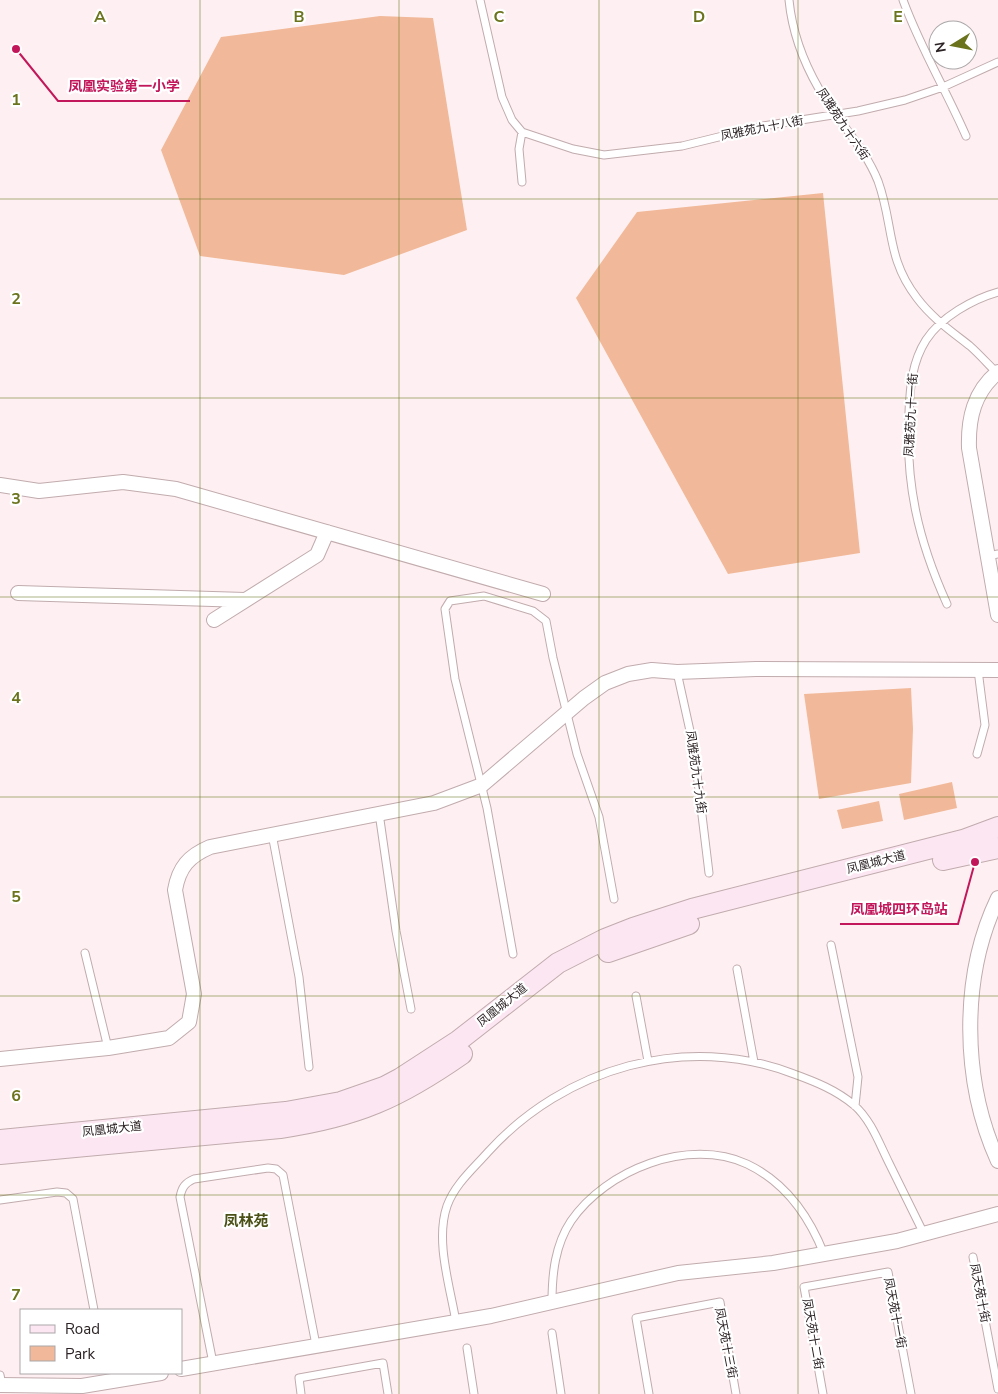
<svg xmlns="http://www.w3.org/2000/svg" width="998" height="1394" viewBox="0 0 998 1394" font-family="'Nunito Sans','Noto Sans SC',sans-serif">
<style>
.green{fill:#f1b999}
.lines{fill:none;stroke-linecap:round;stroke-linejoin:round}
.service-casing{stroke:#c1abae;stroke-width:9}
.minor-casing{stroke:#c1abae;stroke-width:16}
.secondary-casing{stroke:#c1abae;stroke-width:22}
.service{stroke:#fff;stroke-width:7}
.minor{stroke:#fff;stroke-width:14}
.secondary{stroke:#fce6f2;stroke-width:20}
.grid{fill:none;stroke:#6b741d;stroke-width:1;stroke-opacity:0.55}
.labels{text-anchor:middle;stroke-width:4.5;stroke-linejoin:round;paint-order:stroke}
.street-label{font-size:12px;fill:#2c2325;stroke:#fff}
.quarter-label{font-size:15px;font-weight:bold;fill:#4a5016;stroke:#fff}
.grid-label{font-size:16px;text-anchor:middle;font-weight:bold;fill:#6b741d;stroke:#fff;stroke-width:4.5;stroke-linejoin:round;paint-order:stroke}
.leader{fill:none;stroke:#c2185b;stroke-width:2}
.callout-dot{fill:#c2185b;stroke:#fff;stroke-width:2}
.callout-label{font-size:14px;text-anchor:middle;font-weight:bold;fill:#c2185b;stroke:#fff;stroke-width:4.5;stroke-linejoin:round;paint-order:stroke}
</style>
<rect width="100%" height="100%" fill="#fef0f2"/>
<path class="green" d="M380,16l53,2 34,212 -123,45 -144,-19 -39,-106 60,-113z
M823,193l37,360 -132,21 -152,-276 61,-86z
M911,688l2,41 -2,54 -92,16 -15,-105z
M952,782l5,26 -53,12 -5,-26z
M879,801l4,20 -41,8 -5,-19z"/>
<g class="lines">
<defs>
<path id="service" d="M480,0l22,97 10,23 10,12 51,17 31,6 78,-9 81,-20 95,-15 47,-11 38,-13 55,-25
M789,0c3,31 15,63 30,89 18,32 45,57 59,92 16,44 8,77 39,117 15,20 34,33 53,48 9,8 18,18 27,27
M903,0c17,47 43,90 63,136
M522,132l-3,17 3,33
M988,556l10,-2
M947,604c-29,-64 -42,-121 -38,-192 1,-25 3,-50 17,-72 15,-23 47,-41 72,-48
M677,672l17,77 15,124
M977,754l8,-29 -7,-55
M379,813l17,118 15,78
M272,834l27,143 10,90
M831,945l27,132 -3,29
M85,953l23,95
M513,954l-26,-146 -32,-129 -10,-70 5,-8 34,-5 49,15 13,10 7,37 24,96 22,63 15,82
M737,969l17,93
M636,996l12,65
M0,1200l57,-8 9,1 7,6 21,111
M973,1257l25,132
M552,1302c0,-28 3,-57 19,-81 35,-51 117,-84 176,-57 38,18 62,52 77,90
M456,1322c-6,-36 -21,-81 -9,-116 8,-22 26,-37 41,-54 76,-84 198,-120 306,-78 22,8 42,16 60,31 17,15 25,38 35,58 12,24 23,47 35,71
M552,1333l9,61
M467,1348l7,46
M213,1363l-33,-166c2,-10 5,-14 14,-18l74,-11 8,1 7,6 33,170
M0,1375l2,10
M301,1394l-2,-16 84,-15 5,31
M649,1394l-13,-76 84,-16 16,92
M823,1394l-19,-107 84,-15 23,122"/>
<path id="minor" d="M998,372c-24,20 -30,46 -29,76l29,167
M0,485l39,6 84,-9 53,7 367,105
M18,593l227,7
M214,620l103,-65 10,-23
M998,898c-38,79 -36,184 0,263
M0,1059l108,-11 61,-10 20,-16 5,-28 -19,-104c4,-23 14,-34 35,-43l224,-44 48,-18 102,-87 21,-15 23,-9 24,-4 25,2 79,-3 242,1
M181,1369l310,-53 187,-43 95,-10 124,-22 101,-27
M0,1385l82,1 79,-13"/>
<path id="secondary" d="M943,860l55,-12
M608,952l81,-28
M0,1140l286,-28 55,-10 43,-15 17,-9 57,-37 100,-78 47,-24 28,-11 59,-19 271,-69 35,-13
M0,1154l280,-26c76,-11 119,-30 182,-74"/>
</defs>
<use href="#service" class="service-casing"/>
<use href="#minor" class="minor-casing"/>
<use href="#secondary" class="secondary-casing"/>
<use href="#service" class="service"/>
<use href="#minor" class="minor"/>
<use href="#secondary" class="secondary"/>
</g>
<path class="grid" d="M200,0v1394M399,0v1394M599,0v1394M798,0v1394M0,199h998M0,398h998M0,597h998M0,797h998M0,996h998M0,1195h998"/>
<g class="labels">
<g class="street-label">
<text transform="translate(843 124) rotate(56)" y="4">凤雅苑九十六街</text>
<text transform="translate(762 128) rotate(-11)" y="4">凤雅苑九十八街</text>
<text transform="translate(911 415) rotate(-87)" y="4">凤雅苑九十一街</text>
<text transform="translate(696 772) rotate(82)" y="4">凤雅苑九十九街</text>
<text transform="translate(876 862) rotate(-14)" y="4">凤凰城大道</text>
<text transform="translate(502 1005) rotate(-39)" y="4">凤凰城大道</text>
<text transform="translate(112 1129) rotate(-6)" y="4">凤凰城大道</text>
<text transform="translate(980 1293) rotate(79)" y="4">凤天苑十街</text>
<text transform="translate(895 1313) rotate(79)" y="4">凤天苑十一街</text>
<text transform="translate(813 1334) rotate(80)" y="4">凤天苑十二街</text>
<text transform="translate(726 1343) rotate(79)" y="4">凤天苑十三街</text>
</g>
<g class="quarter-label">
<text x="246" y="1226">凤林苑</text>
</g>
</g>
<g class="grid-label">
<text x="100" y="22">A</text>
<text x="299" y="22">B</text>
<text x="499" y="22">C</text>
<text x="699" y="22">D</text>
<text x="898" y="22">E</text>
<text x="16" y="105">1</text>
<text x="16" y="304">2</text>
<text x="16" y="504">3</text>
<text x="16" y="703">4</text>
<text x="16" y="902">5</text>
<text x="16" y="1101">6</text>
<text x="16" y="1300">7</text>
</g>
<path class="leader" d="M16 49L58 101H190M975 862L958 924H840"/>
<g class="callout-dot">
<circle cx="16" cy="49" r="5"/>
<circle cx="975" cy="862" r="5"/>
</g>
<g class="callout-label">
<text x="124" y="91">凤凰实验第一小学</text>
<text x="899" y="914">凤凰城四环岛站</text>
</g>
<rect x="20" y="1309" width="162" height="65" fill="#ffffff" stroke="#aba7a8"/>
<rect x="30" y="1325" width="25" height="8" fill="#fce6f2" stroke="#aba7a8"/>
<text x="65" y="1334" font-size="15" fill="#2c2325">Road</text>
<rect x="30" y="1346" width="25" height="15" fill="#f1b999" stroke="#aba7a8"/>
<text x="65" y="1359" font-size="15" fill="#2c2325">Park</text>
<g transform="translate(953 45) rotate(260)"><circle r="24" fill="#ffffff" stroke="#aba7a8"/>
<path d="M0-4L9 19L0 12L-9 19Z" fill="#6b741d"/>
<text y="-8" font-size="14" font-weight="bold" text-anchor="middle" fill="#2c2325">N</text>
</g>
</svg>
